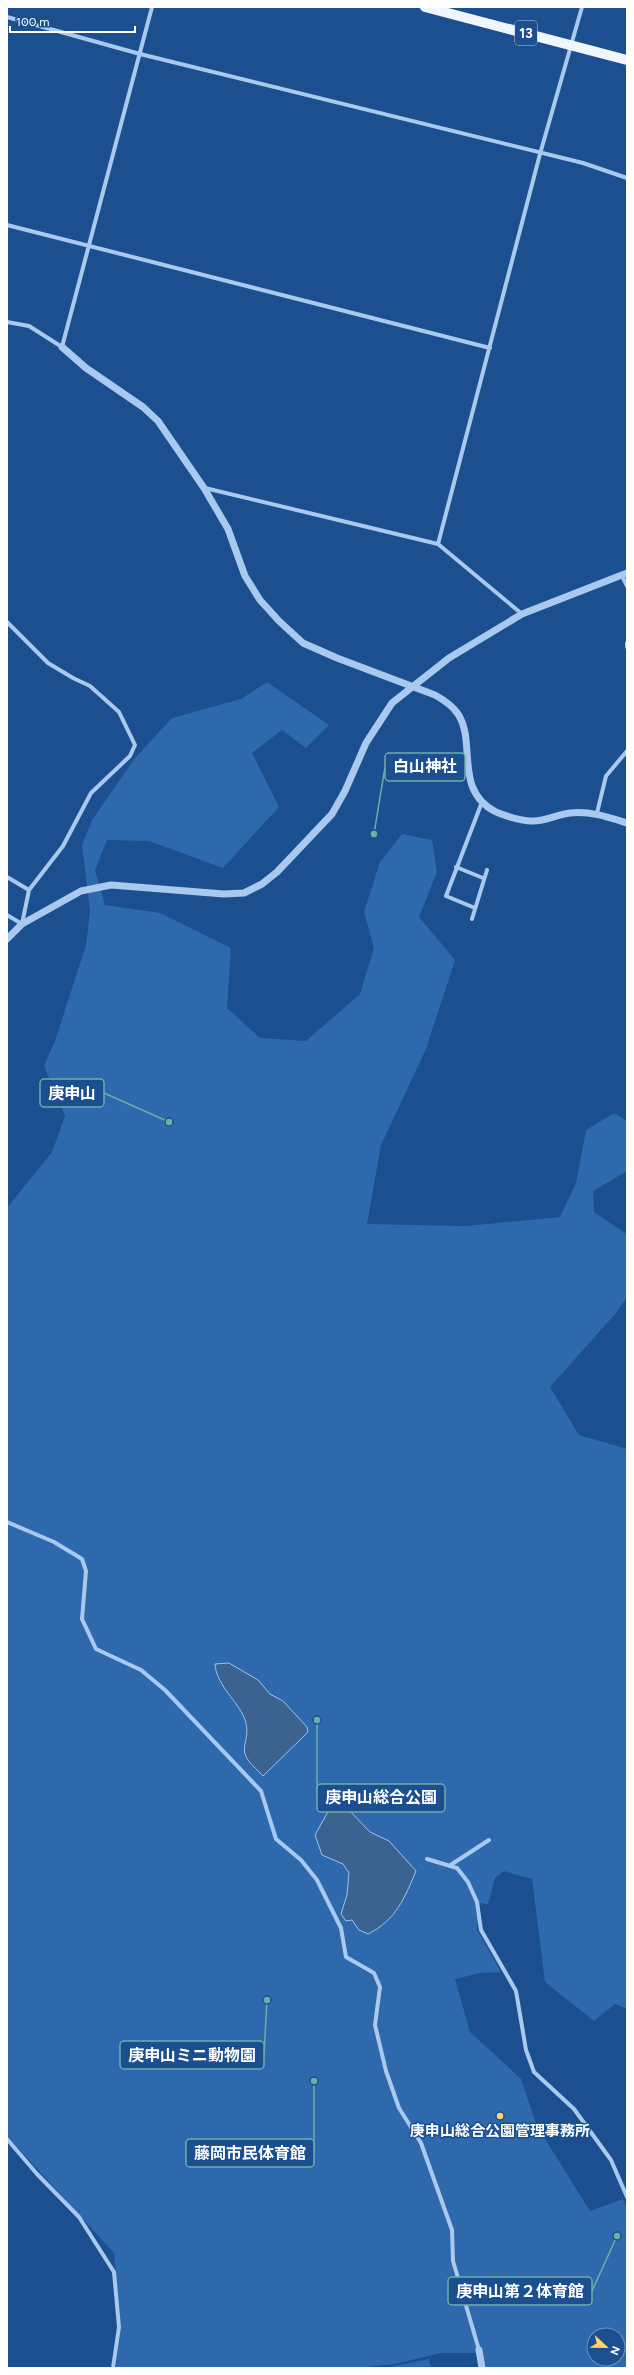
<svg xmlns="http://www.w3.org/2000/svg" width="634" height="2375" viewBox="0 0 634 2375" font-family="Figtree,'Noto Sans JP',sans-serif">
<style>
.green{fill:#2e69ad;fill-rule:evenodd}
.water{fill:#3c6290;stroke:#9cc4f0}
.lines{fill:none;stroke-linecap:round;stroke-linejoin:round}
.minor{stroke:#a9c9ee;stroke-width:4}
.tertiary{stroke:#a9c9ee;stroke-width:7}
.primary{stroke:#f0f6ff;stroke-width:10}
.poi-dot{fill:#ffd166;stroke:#1b4f8f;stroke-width:1.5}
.labels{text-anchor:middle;stroke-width:3;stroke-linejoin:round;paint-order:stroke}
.shield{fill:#1b4f8f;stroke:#bbcadd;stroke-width:1}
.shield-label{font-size:14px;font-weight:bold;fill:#fff}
.poi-label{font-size:15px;font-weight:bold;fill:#fff;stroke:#1b4f8f}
.leader{fill:none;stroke:#6fada8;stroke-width:1.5}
.callout-dot{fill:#6fada8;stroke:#1b4f8f;stroke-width:1.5}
.callout{fill:#1b4f8f;stroke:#6fada8;stroke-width:1.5}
.callout-label{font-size:16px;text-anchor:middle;font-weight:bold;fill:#fff}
</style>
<rect width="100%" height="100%" fill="#1b4f8f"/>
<path class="green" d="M267,682l62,43 -23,23 -24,-18 -30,23 27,54 -56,61 -74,-27 -42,-1 -12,30 10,35 55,8 71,35 -4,60 33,30 46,3 54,-47 14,-46 -10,-36 16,-50 22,-28 30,6 5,32 -18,45 36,43 -29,89 -45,96 -14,79 99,2 94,-9 16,-34 10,-53 28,-17 13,8v50l-34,20 1,21 31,21 2,7v57l-11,16 -66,74 29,48 48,14v560l-12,-5 -21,17 -49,-39 -13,-103 -28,-8 -9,7 -7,26 -8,-1 -3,27 24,42 -20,1 -26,6 15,53 51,47 16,47 53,85 33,-12 4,9v160h-142l-3,-15h-41l-46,11 -38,4h-241l5,-42 -7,-73 -107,-117v-928l45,-56 13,-36 -21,-50 11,-25 31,-96 4,-34 -8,-66 10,-25 43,-62 37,-40 69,-19zM594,2335h24v24h-24z
M429,2359l2,9h-47z"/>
<path class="water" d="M229,1663l29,17 12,14 13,7 24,26 1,5 -45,44c-6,-7 -15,-13 -18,-22 -3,-11 7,-20 -2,-39 -9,-17 -27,-32 -28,-51z
M336,1791l9,4v11l25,26 19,9 27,30c-12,28 -20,49 -48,63l-9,-4 -7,-10 -6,1 -5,-7 6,-19 2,-22 -6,-9 -21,-9 -7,-20 14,-25 -4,-12z"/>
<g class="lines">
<path class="minor" d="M7,17l133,37 443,109 44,15
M7,225l483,123
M7,322l22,4 33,21 90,-340
M205,488l233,56 84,70
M438,544l102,-390 42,-147
M622,576l5,10
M7,622l41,41 25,15 17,8 29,26 16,33 -5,11 -39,37 -28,53 -34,44 -7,34 -15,-9
M627,643v4
M597,813l9,-37 21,-25
M456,867l27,11
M7,877l22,13
M475,908l-29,-12 36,-94
M472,919l15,-49
M7,1522l47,20 28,17 4,12 -4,48 14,30 45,21 24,20 96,101 15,48 25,21 16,20 24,48 5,29 28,16 6,14 -5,38 11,46 13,37 22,35 31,87 1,31 26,89
M427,1859l30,9 11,14 9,20 4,28 35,61 10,59 8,22 40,37 37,51 16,37
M449,1866l40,-26
M7,2139l30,35 42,43 35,55 5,55 -6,41"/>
<path class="tertiary" d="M62,347l24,21 57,39 15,14 46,67 24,41 17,47 15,24 19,21 24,22 34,15 98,37c9,5 17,10 23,19 19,29 -5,76 38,98 10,4 25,9 36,9 12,1 26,-7 38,-8 21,-2 38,4 57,10
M7,939l15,-15 59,-33 30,-6 113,9 20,-1 18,-9 15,-12 55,-58 13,-23 21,-48 26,-40 57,-45 73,-44 105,-41
M479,2350l3,18"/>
<path class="primary" d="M425,7l202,53"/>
</g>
<circle class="poi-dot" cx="500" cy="2116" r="4"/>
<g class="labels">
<rect class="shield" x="515" y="21" width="22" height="24" rx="3"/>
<g class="shield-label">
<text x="526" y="38">13</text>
</g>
<g class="poi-label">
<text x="500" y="2136">庚申山総合公園管理事務所</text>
</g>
</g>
<path class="leader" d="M374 834L385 767M169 1122L104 1093M317 1720L317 1798M267 2000L264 2055M314 2081L314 2153M617 2236L592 2291"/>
<g class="callout-dot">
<circle cx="374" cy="834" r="4"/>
<circle cx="169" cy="1122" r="4"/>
<circle cx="317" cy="1720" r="4"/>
<circle cx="267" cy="2000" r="4"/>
<circle cx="314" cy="2081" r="4"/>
<circle cx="617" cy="2236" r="4"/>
</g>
<g class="callout">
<rect x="385" y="753" width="80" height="28" rx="4"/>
<rect x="40" y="1079" width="64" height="28" rx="4"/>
<rect x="317" y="1784" width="128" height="28" rx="4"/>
<rect x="120" y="2041" width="144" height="28" rx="4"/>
<rect x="186" y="2139" width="128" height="28" rx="4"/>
<rect x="448" y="2277" width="144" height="28" rx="4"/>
</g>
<g class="callout-label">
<text x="425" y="772">白山神社</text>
<text x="72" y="1099">庚申山</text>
<text x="381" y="1803">庚申山総合公園</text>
<text x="192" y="2061">庚申山ミニ動物園</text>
<text x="250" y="2159">藤岡市民体育館</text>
<text x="520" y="2297">庚申山第２体育館</text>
</g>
<rect width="634" height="2375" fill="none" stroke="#ffffff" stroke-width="16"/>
<g transform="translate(606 2347) rotate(112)"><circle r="19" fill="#1b4f8f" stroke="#7695bc"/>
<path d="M0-3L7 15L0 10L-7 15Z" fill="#ffd166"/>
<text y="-6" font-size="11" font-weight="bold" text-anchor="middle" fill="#ffffff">N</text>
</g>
<path d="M10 26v6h125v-6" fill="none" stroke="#ffffff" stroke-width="2"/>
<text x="16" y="26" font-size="12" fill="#ffffff" stroke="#1b4f8f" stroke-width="3" paint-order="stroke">100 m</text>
</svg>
